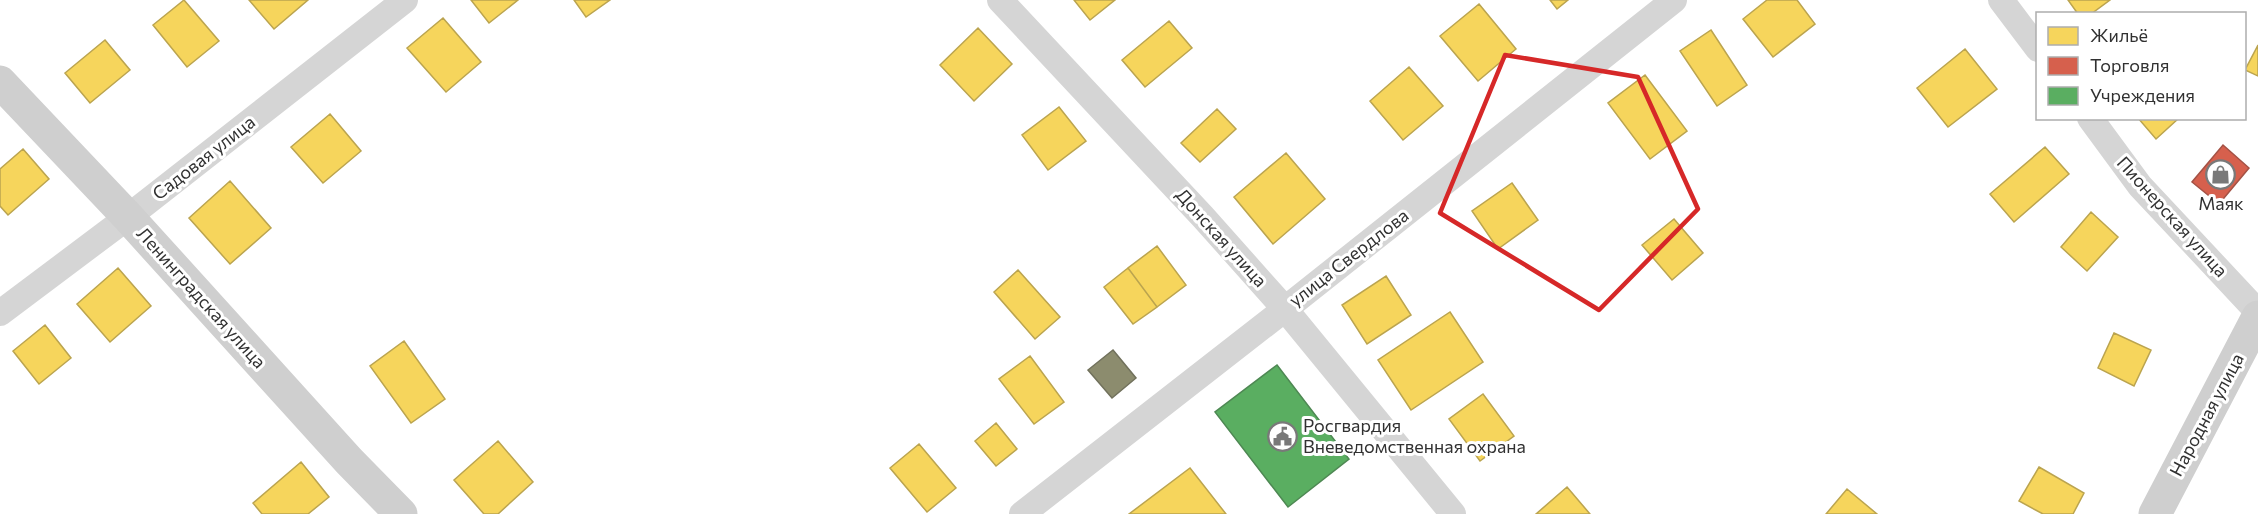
<svg xmlns="http://www.w3.org/2000/svg" width="2258" height="514" viewBox="0 0 2258 514" font-family="Commissioner,sans-serif">
<style>
.homes{fill:#f6d55c;stroke:#bba44f;stroke-width:1.5}
.shops{fill:#d6604d;stroke:#a45245;stroke-width:1.5}
.public{fill:#5aae61;stroke:#4e8853;stroke-width:1.5}
.industry{fill:#8c8c6e;stroke:#71715c;stroke-width:1.5}
.lines{fill:none;stroke-linecap:round;stroke-linejoin:round}
.street{stroke:#d5d5d5;stroke-width:26}
.secondary{stroke:#cfcfcf;stroke-width:33}
.marked{fill:none;stroke:#d62828;stroke-width:4.5;stroke-linejoin:round}
.labels{text-anchor:middle;stroke-width:6;stroke-linejoin:round;paint-order:stroke}
.street-label{font-size:18px;fill:#313131;stroke:#fff}
.poi-label{font-size:18px;fill:#313131;stroke:#fff}
</style>
<rect width="100%" height="100%" fill="#fff"/>
<path class="homes" d="M184,0l35,41 -32,26 -34,-42z
M249,0h59l-34,29z
M471,0h47l-29,23z
M574,0h36l-24,17z
M1074,0h41l-25,20z
M1550,0h18l-11,9z
M1767,0h30l18,24 -42,33 -30,-38z
M2068,0h42l-19,14h-13z
M1479,4l37,45 -38,32 -38,-45z
M443,18l38,44 -35,30 -39,-44z
M1169,21l23,27 -47,39 -23,-27z
M978,28l34,36 -38,37 -34,-36z
M1711,30l36,55 -30,21 -37,-55z
M105,40l25,30 -40,33 -25,-30z
M2258,45v31l-13,-6z
M1965,49l32,40 -49,38 -31,-39z
M1409,67l34,39 -40,34 -33,-39z
M1645,75l42,56 -37,28 -42,-56z
M1059,107l27,34 -38,29 -26,-35z
M1217,109l19,20 -36,33 -19,-19z
M330,114l31,37 -38,32 -32,-36z
M2138,118h41l-23,21z
M2045,147l24,27 -55,48 -24,-28z
M23,149l26,30 -41,36 -8,-9v-37z
M1286,153l39,46 -52,45 -39,-47z
M230,181l41,47 -41,36 -41,-46z
M1512,183l26,37 -40,29 -26,-38z
M2091,212l27,25 -31,34 -26,-24z
M1674,219l29,34 -31,27 -30,-35z
M1157,246l29,39 -29,22 -29,-39z
M118,268l33,38 -41,36 -33,-38z
M1128,268l29,39 -24,17 -29,-37z
M1018,270l42,47 -25,22 -41,-47z
M1386,276l25,39 -44,29 -25,-39z
M1450,312l33,50 -72,48 -33,-50z
M45,325l26,33 -32,26 -26,-33z
M2114,333l37,17 -17,36 -36,-18z
M404,341l41,58 -34,24 -41,-57z
M1030,356l34,46 -30,22 -35,-45z
M1483,394l31,42 -34,25 -31,-42z
M996,423l21,26 -21,17 -21,-25z
M498,441l35,41 -35,32h-14l-30,-34z
M919,444l37,44 -29,24 -37,-44z
M301,462l28,35 -21,17h-46l-9,-11z
M2039,467l45,26 -11,21h-30l-24,-13z
M1190,468l36,46h-97z
M1567,487l23,27h-54z
M1847,489l30,25h-51z"/>
<path class="shops" d="M2223,145l26,23 -30,36 -27,-22z"/>
<path class="public" d="M1277,365l72,94 -61,48 -73,-95z"/>
<path class="industry" d="M1113,350l23,28 -24,20 -24,-28z"/>
<g class="lines">
<path class="street" d="M1000,0l203,217 82,92 168,205
M2001,0l37,49
M2090,118l50,68 118,126
M0,313l128,-96 277,-217
M1022,514l263,-205 389,-309"/>
<path class="secondary" d="M0,82l128,135 221,244 52,53
M2155,514l103,-197"/>
</g>
<path class="marked" d="M1505,55l133,22 60,132 -99,101 -159,-97z"/>
<defs>
<symbol id="shop-ring" viewBox="-11 -11 22 22"><circle r="9.5" fill="#fff" stroke="#797979" stroke-width="1.5"/><path d="M-5-2.5h2.3a2.7 3.5 0 0 1 5.4 0H5L5.5 6h-11ZM-1.5-2.5h3a1.5 2.3 0 0 0-3 0Z" fill="#797979"/></symbol>
<symbol id="civic-ring" viewBox="-11 -11 22 22"><circle r="9.5" fill="#fff" stroke="#797979" stroke-width="1.5"/><path d="M-.6-6.5H3V-4.5H.6V-3L4-1V1h2V6H-6V1h2V-1L-.6-3ZM-1.2 2.5V6h2.4V2.5Z" fill="#797979"/></symbol>
</defs>
<g fill-rule="evenodd">
<use href="#shop-ring" x="2204" y="158" width="33" height="33"/>
<use href="#civic-ring" x="1266" y="420" width="33" height="33"/>
</g>
<g class="labels">
<g class="street-label">
<text transform="translate(204 158) rotate(-38)" y="6">Садовая улица</text>
<text transform="translate(2172 217) rotate(48)" y="6">Пионерская улица</text>
<text transform="translate(1221 238) rotate(48)" y="6">Донская улица</text>
<text transform="translate(1349 258) rotate(-38)" y="6">улица Свердлова</text>
<text transform="translate(201 298) rotate(48)" y="6">Ленинградская улица</text>
<text transform="translate(2207 415) rotate(-62)" y="6">Народная улица</text>
</g>
<g class="poi-label">
<text x="2221" y="210">Маяк</text>
<text x="1303" y="432" text-anchor="start">Росгвардия<tspan x="1303" dy="21">Вневедомственная охрана</tspan></text>
</g>
</g>
<rect x="2036" y="12" width="210" height="108" fill="#ffffff" stroke="#adadad" stroke-width="1.5"/>
<rect x="2048" y="27" width="30" height="18" fill="#f6d55c" stroke="#adadad" stroke-width="1.5"/>
<text x="2090" y="42" font-size="18" fill="#313131">Жильё</text>
<rect x="2048" y="57" width="30" height="18" fill="#d6604d" stroke="#adadad" stroke-width="1.5"/>
<text x="2090" y="72" font-size="18" fill="#313131">Торговля</text>
<rect x="2048" y="87" width="30" height="18" fill="#5aae61" stroke="#adadad" stroke-width="1.5"/>
<text x="2090" y="102" font-size="18" fill="#313131">Учреждения</text>
</svg>
